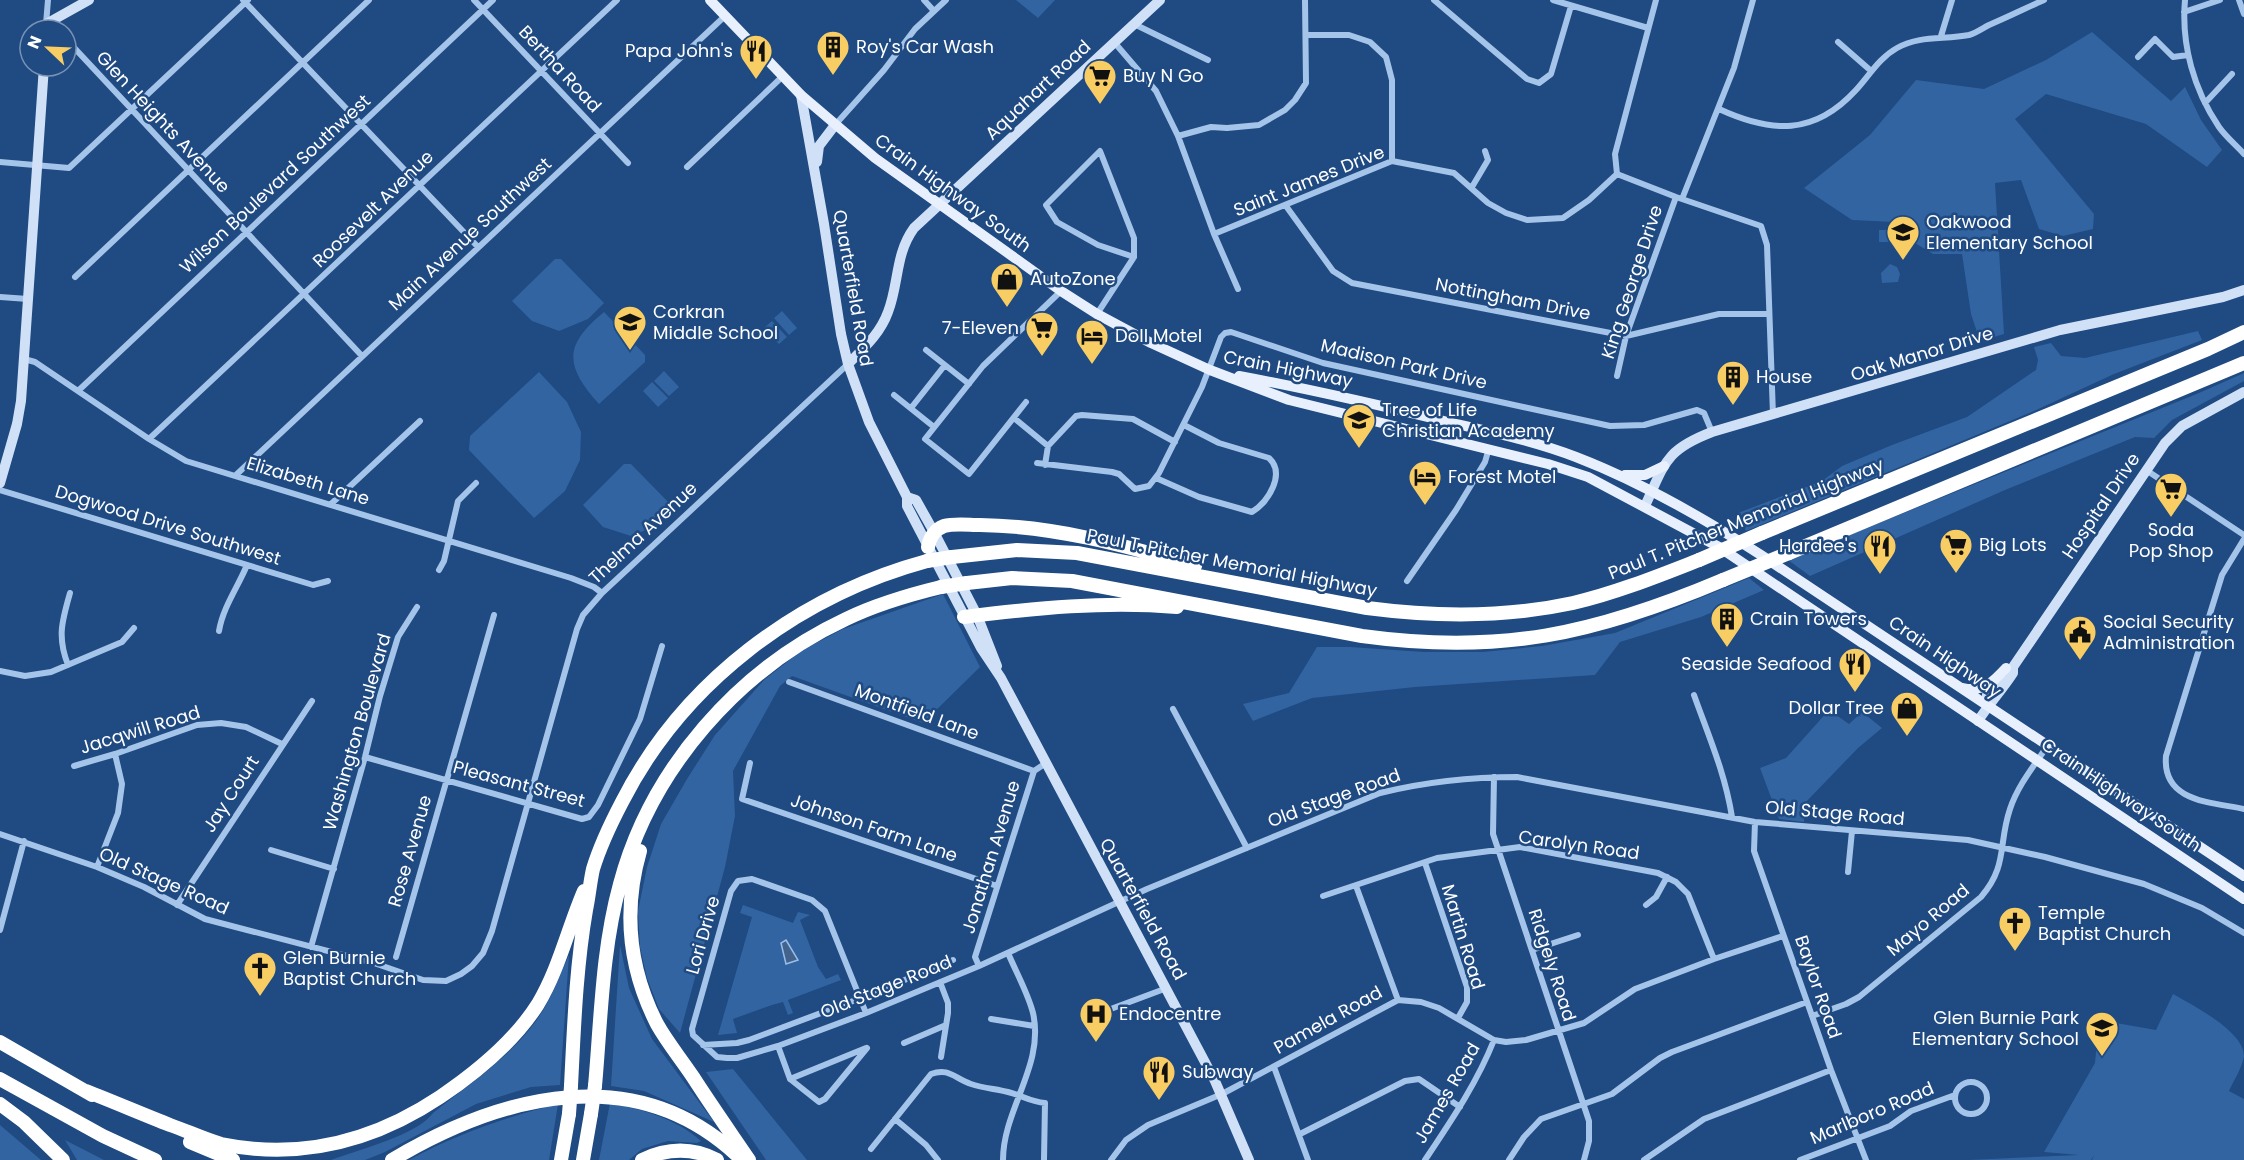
<svg xmlns="http://www.w3.org/2000/svg" width="2244" height="1160" viewBox="0 0 2244 1160" font-family="Poppins,sans-serif">
<style>
.green{fill:#3264a1}
.water{fill:#44638c;stroke:#98beeb;stroke-width:1.5}
.lines{fill:none;stroke-linecap:round;stroke-linejoin:round}
.street{stroke:#a5c4e9;stroke-width:6}
.secondary{stroke:#d0e1f7;stroke-width:10}
.primary{stroke:#e8f0fe;stroke-width:10}
.highway{stroke:#fff;stroke-width:14}
.highway-bridge{stroke:#fff;stroke-width:14}
.labels{text-anchor:middle;stroke-width:5;stroke-linejoin:round;paint-order:stroke}
.poi-label{font-size:18px;fill:#fff;stroke:#1f4a82;text-anchor:start}
.street-label{font-size:18px;fill:#fff;stroke:#1f4a82}
</style>
<rect width="100%" height="100%" fill="#1f4a82"/>
<path class="green" d="M1016,0h39l-17,18z
M2092,32l79,69 14,-14 16,33 21,30 -15,17 -61,-43 -100,-30 -31,25 79,95 -1,15 -30,7 -24,-7 -18,-49 -26,3 9,151 -24,7 -9,-27 -9,-60h-29l-31,-19 -7,-13 -43,-2 -48,-32 66,-53 46,-55 68,9 62,-29z
M1879,230h17v12h-17z
M555,259h6l43,44 -16,16 -29,12 -27,-10 -20,-20z
M1890,264l7,3 3,7 -2,8 -16,1 -1,-10z
M782,311l15,17 -8,7 -15,-17z
M604,312l41,43v7l-46,42c-35,-39 -35,-59 5,-92z
M772,321l15,16 -8,7 -15,-16z
M2198,331l4,9 -88,34 -80,37 -288,120 -8,-18 84,-32 20,-15 50,-21 75,-28 69,-47 2,-10 -4,-13 17,-4 10,13 24,2z
M664,371l15,16 -10,9 -15,-15z
M539,372l28,30 14,30 -1,28 -15,31 -31,27 -65,-68 1,-14z
M2244,373v8l-72,39 -18,18 -19,-1 -130,53 -195,86 -22,-16 411,-167z
M652,382l16,16 -10,9 -15,-16z
M624,464h7l42,43 -22,21 -20,8 -28,-9 -20,-22z
M1749,578l15,12 -63,27 -81,25 -25,33 -180,12 -103,11 -59,23 -10,-17 46,-11 28,-46h33l74,5h59l59,-6 73,-13z
M943,594l37,73 -57,56 -131,-47 -12,10 -47,85 2,45 -10,51 -45,166 -21,-24 -12,-31 -7,-31 -2,-36 9,-44 14,-43 26,-45 28,-44 49,-55 37,-29 42,-22z
M1829,710l20,14 13,-12 20,16 -24,20 -53,55 -1,19 -25,-3 -19,-51 26,-10z
M743,905l50,18 5,-11 12,3 -10,5 18,47 8,12 12,-5 3,6 -53,20 5,13 -5,2 -5,-13 -11,3 -39,14 4,14 -19,2 34,-118 -12,-4z
M620,945l9,43 23,51 62,83 -70,-31 -33,-5z
M569,955l-9,130 -29,2 -55,17 -91,48 -20,8h-34c27,-10 86,-25 102,-47 35,-28 76,-55 103,-92 14,-19 23,-44 33,-66z
M2173,994c19,11 71,37 71,62 -2,12 -10,24 -15,35l15,8v61h-152l2,-5 -3,5h-123l111,-5 -35,-3 51,-89 4,-43 57,10z
M733,1069l74,91h-41l-60,-88z
M610,1103c34,7 65,15 91,38l-4,2 -29,-2 -26,8 -13,11h-30z
M558,1104l-9,56h-140c48,-26 97,-43 149,-56z
M0,1125l41,35h-41z
M65,1140l39,20h1h-28z"/>
<path class="water" d="M786,940l12,20 -12,4 -5,-21z"/>
<g class="lines">
<path class="street" d="M48,0l-2,24 11,6
M243,0l235,247
M474,0l154,163
M924,0l10,11
M1434,0l93,79 12,4 12,-9 20,-68
M1553,0l95,28
M2185,0c-4,45 9,90 34,127 7,10 17,18 25,27
M2239,0l5,14
M2184,12l36,-12
M1134,24l74,36
M1306,35h43l21,7 16,15 6,23v81
M1941,36l11,-36
M66,39l296,317
M1114,42l42,49 22,45 36,98 24,55
M1838,42l32,28
M2138,57l17,-18 18,18 15,-2
M2205,103l27,-29
M1719,109c52,24 95,27 137,-19 13,-14 23,-32 41,-42 23,-13 47,-8 72,-13 7,-2 14,-7 20,-10 19,-8 37,-17 55,-25
M835,125l49,-55 31,-41 31,-29
M1178,136l33,-9 16,1 32,-3 26,-15 10,-10 11,-17 -1,-83
M1100,151l34,87v19l-36,-12 -41,-23 -11,-17z
M0,162l69,6 179,-168
M687,167l96,-91
M1617,174l-2,-20 41,-154
M1472,187l16,-27 -3,-9
M1682,199l52,-131 19,-68
M1286,206l47,65 19,12 274,53 93,-22h50
M1214,234l178,-73 62,12 34,30 18,10 21,7 36,-2 26,-18 28,-26 59,23 85,29 6,19 6,170
M75,277l294,-277
M0,297l28,2
M1097,314l37,-57
M926,350l43,34
M24,359l11,3 114,77 37,22 385,117 23,9 8,6
M1617,376l9,-40 50,-139
M78,391l415,-391
M894,395l40,32
M1026,402l-57,72 -44,-35 58,-73 78,-75
M911,408l34,-43
M1014,418l34,28
M149,439l468,-439
M1037,463l75,9 7,2 16,15 14,-3 10,-13 43,-86 19,-50 4,-4 6,-1 92,31 287,63 34,-1 53,-15 7,3 8,19
M1045,465l3,-19 28,-30 6,-1 51,4 42,23
M2146,470l98,65
M236,475l489,-459
M1156,478l43,19 53,15c16,-10 34,-38 17,-54l-50,-15 -35,-18
M0,490l313,95 15,-4
M331,504l89,-83
M2244,539l-22,36 -56,181c-4,46 45,46 78,53
M439,570l5,-9 14,-60 18,-18
M1407,581l49,-71 29,-48 4,-14
M219,631c4,-24 19,-44 28,-66
M68,665c-11,-28 -6,-44 2,-72
M0,671l25,5 26,-4 71,-30 12,-14
M789,682l245,89
M1694,695c15,42 31,78 38,122
M1173,709l74,139
M365,757l217,62 7,-2 9,-12 42,-86 22,-73
M750,763l-8,36 255,87
M74,766l41,-12 82,-29 24,-2 25,4 36,17
M1494,777l-1,57 96,287v20l-5,19
M1755,822l-1,29 77,219 35,90
M0,834l97,33 47,20 61,32 169,44 49,17 23,1 15,-7 11,-8 11,-13 9,-22 85,-302 6,-14 19,-22 246,-229
M271,850l63,19
M1425,863l42,124v15l-9,16
M97,867l21,-54 4,-29 -7,-30
M1848,872l4,-41
M1356,886l42,114
M1323,896l114,-38 83,-11 138,26 18,9 12,12 26,65
M177,905l135,-204
M1646,905l10,-8 11,-20
M0,930l24,-89
M311,947l54,-190 15,-61 18,-59 19,-30
M1532,950l46,-15
M396,957l98,-342
M979,966l-4,-9 59,-186 12,-8
M940,982l8,21v10l-7,44
M866,1013l-41,-102 -13,-11 -60,-21 -14,2 -7,10 -39,138 1,6 24,22 10,1h10l41,-12 88,-33 113,-47 168,-77 233,-96c45,-11 90,-16 137,-16l238,45 213,18 77,17 99,27 58,24 42,25
M1100,1013l67,-25
M1812,1016l34,-12 13,-7 122,-100c27,-31 17,-53 29,-88 8,-24 24,-43 38,-64
M991,1019l43,7
M904,1043l42,-18
M703,1045l34,-2 12,-3 112,-42 92,-38
M778,1046l12,33 29,23 6,-3 42,-51
M1274,1067l34,93
M790,1079l76,-31
M1955 1098a16 16 0 1 1 32 0a16 16 0 1 1-32 0Z
M895,1119l31,26 12,15
M1300,1134l105,-53 14,-2 41,28
M871,1149l60,-75c18,-7 24,5 40,10 12,4 25,5 37,8 13,3 23,10 37,11l-1,57
M1003,1160c0,-51 42,-95 30,-147 -5,-20 -17,-41 -25,-60
M1111,1160l15,-20 22,-15 74,-31 176,-94 23,2 18,6 55,32 12,2 20,-2 58,-17 51,-34 79,-30 69,-23
M1425,1160c26,-39 52,-77 69,-120
M1509,1160l15,-23 17,-18 71,-25 48,-36 12,-6 135,-50
M1644,1160l60,-41 127,-49
M1800,1160l90,-34 21,-15 44,-16"/>
<path class="secondary" d="M46,30v-6l43,-24
M801,95l23,129 17,110 7,30 21,58 38,75v9l74,142 20,30 214,403 34,79
M817,162l2,-16 16,-21
M848,364c16,-16 32,-30 40,-52 11,-28 7,-58 26,-84l246,-228
M0,483l17,-59 4,-23 23,-335
M907,497l9,3 18,32 43,83 20,51
M1645,506c20,-43 20,-56 67,-74l348,-102 163,-33 21,-7
M1988,706l-1,-11 13,-18
M1978,721c11,-17 24,-31 35,-48v-6l152,-224 17,-17 62,-34"/>
<path class="primary" d="M710,0l91,95 74,63 186,133 36,23 54,29 59,27 79,30 259,64 40,13 131,70 525,352
M1239,376c70,13 140,29 209,46 43,10 87,19 128,35 65,25 126,60 185,98l483,321
M1625,475h20l19,-9
M1963,688c20,5 31,-7 43,-20"/>
<path class="highway" d="M1762,533l446,-184 36,-17
M928,547c2,-10 6,-17 16,-21 10,-3 25,-1 36,-1 74,1 144,20 215,41
M1789,553l455,-190
M952,557l65,-7 60,3 290,55c69,9 137,10 206,-5 43,-10 85,-27 126,-43
M967,583l45,-5 60,3 290,55c139,19 233,-2 361,-56
M964,617c72,-9 141,-16 213,-10
M640,851c-17,59 -11,118 17,173 10,18 24,35 36,53 18,28 37,55 56,83
M0,1042l92,53
M0,1079l103,57 52,24
M571,1086c3,-59 5,-118 15,-176 3,-14 4,-28 7,-41 7,-23 18,-46 29,-67 61,-120 176,-206 305,-241
M595,1086c6,-67 7,-137 25,-202 31,-116 119,-215 226,-265 31,-15 62,-24 95,-32
M86,1091c28,11 56,23 84,34 17,6 34,14 51,19 79,16 153,-3 219,-47 37,-25 74,-55 98,-93 21,-35 30,-76 46,-113
M0,1104l24,18 39,38
M190,1142l43,18
M392,1160c111,-66 246,-101 349,-1
M561,1160l8,-46
M583,1160l8,-46
M642,1160c25,-12 50,-13 75,0"/>
<path class="highway-bridge" d="M1699,560l63,-27
M927,561l25,-4
M1723,580l66,-27
M941,587l26,-4
M569,1114l2,-28
M591,1114l4,-28"/>
</g>
<defs>
<symbol id="building-pin" viewBox="-11 -11 22 30"><path d="M0 17L-7.5 6A9.5 9.5 0 1 1 7.5 6Z" fill="#f8cd64" stroke="#1f4a82"/><path d="M-4-6H4V6H1V3H-1V6H-4ZM-2.5-4.3h1.7v1.8h-1.7ZM.8-4.3h1.7v1.8H.8ZM-2.5-1h1.7V.8h-1.7ZM.8-1h1.7V.8H.8Z" fill="#111"/></symbol>
<symbol id="restaurant-pin" viewBox="-11 -11 22 30"><path d="M0 17L-7.5 6A9.5 9.5 0 1 1 7.5 6Z" fill="#f8cd64" stroke="#1f4a82"/><path d="M-5-6h1v4h1v-4h1v4h1v-4h1v5L-1.5 .5V6h-2V.5L-5-1ZM5-6V6H3V1.5H1.5Q1.5-4 5-6Z" fill="#111"/></symbol>
<symbol id="supermarket-pin" viewBox="-11 -11 22 30"><path d="M0 17L-7.5 6A9.5 9.5 0 1 1 7.5 6Z" fill="#f8cd64" stroke="#1f4a82"/><path d="M-6-5.5h2.5l.6 2H6L4.5 2H-2.5L-4.4-4H-6ZM-1.5 3.2a1.3 1.3 0 1 0 .1 0ZM3 3.2a1.3 1.3 0 1 0 .1 0Z" fill="#111"/></symbol>
<symbol id="school-pin" viewBox="-11 -11 22 30"><path d="M0 17L-7.5 6A9.5 9.5 0 1 1 7.5 6Z" fill="#f8cd64" stroke="#1f4a82"/><path d="M0-5L7-2L0 1L-7-2ZM-4 1L0 2.5L4 1V4Q0 6-4 4Z" fill="#111"/></symbol>
<symbol id="shop-pin" viewBox="-11 -11 22 30"><path d="M0 17L-7.5 6A9.5 9.5 0 1 1 7.5 6Z" fill="#f8cd64" stroke="#1f4a82"/><path d="M-5-2.5h2.3a2.7 3.5 0 0 1 5.4 0H5L5.5 6h-11ZM-1.5-2.5h3a1.5 2.3 0 0 0-3 0Z" fill="#111"/></symbol>
<symbol id="hotel-pin" viewBox="-11 -11 22 30"><path d="M0 17L-7.5 6A9.5 9.5 0 1 1 7.5 6Z" fill="#f8cd64" stroke="#1f4a82"/><path d="M-6-4.5h1.5V1H6V5H4.5V3h-9V5H-6ZM-4 0a1.8 1.8 0 1 1 3.6 0ZM.5 0V-2.5h3Q6-2.5 6 0Z" fill="#111"/></symbol>
<symbol id="civic-pin" viewBox="-11 -11 22 30"><path d="M0 17L-7.5 6A9.5 9.5 0 1 1 7.5 6Z" fill="#f8cd64" stroke="#1f4a82"/><path d="M-.6-6.5H3V-4.5H.6V-3L4-1V1h2V6H-6V1h2V-1L-.6-3ZM-1.2 2.5V6h2.4V2.5Z" fill="#111"/></symbol>
<symbol id="church-pin" viewBox="-11 -11 22 30"><path d="M0 17L-7.5 6A9.5 9.5 0 1 1 7.5 6Z" fill="#f8cd64" stroke="#1f4a82"/><path d="M-1.2-6h2.4v3.5h3.3v2.4h-3.3V6h-2.4V-.1h-3.3v-2.4h3.3Z" fill="#111"/></symbol>
<symbol id="hospital-pin" viewBox="-11 -11 22 30"><path d="M0 17L-7.5 6A9.5 9.5 0 1 1 7.5 6Z" fill="#f8cd64" stroke="#1f4a82"/><path d="M-5-5h3v3.5h4V-5h3V5h-3V1.5h-4V5h-3Z" fill="#111"/></symbol>
</defs>
<g fill-rule="evenodd">
<use href="#building-pin" x="814" y="28" width="38" height="52"/>
<use href="#restaurant-pin" x="737" y="32" width="38" height="52"/>
<use href="#supermarket-pin" x="1081" y="57" width="38" height="52"/>
<use href="#school-pin" x="1884" y="213" width="38" height="52"/>
<use href="#shop-pin" x="988" y="260" width="38" height="52"/>
<use href="#school-pin" x="611" y="303" width="38" height="52"/>
<use href="#supermarket-pin" x="1023" y="309" width="38" height="52"/>
<use href="#hotel-pin" x="1073" y="317" width="38" height="52"/>
<use href="#building-pin" x="1714" y="358" width="38" height="52"/>
<use href="#school-pin" x="1340" y="401" width="38" height="52"/>
<use href="#hotel-pin" x="1406" y="458" width="38" height="52"/>
<use href="#supermarket-pin" x="2152" y="470" width="38" height="52"/>
<use href="#supermarket-pin" x="1937" y="526" width="38" height="52"/>
<use href="#restaurant-pin" x="1861" y="527" width="38" height="52"/>
<use href="#building-pin" x="1708" y="600" width="38" height="52"/>
<use href="#civic-pin" x="2061" y="613" width="38" height="52"/>
<use href="#restaurant-pin" x="1836" y="645" width="38" height="52"/>
<use href="#shop-pin" x="1888" y="689" width="38" height="52"/>
<use href="#church-pin" x="1996" y="904" width="38" height="52"/>
<use href="#church-pin" x="241" y="949" width="38" height="52"/>
<use href="#hospital-pin" x="1077" y="995" width="38" height="52"/>
<use href="#school-pin" x="2083" y="1009" width="38" height="52"/>
<use href="#restaurant-pin" x="1140" y="1053" width="38" height="52"/>
</g>
<g class="labels">
<g class="poi-label">
<text x="856" y="53">Roy's Car Wash</text>
<text x="733" y="57" text-anchor="end">Papa John's</text>
<text x="1123" y="82">Buy N Go</text>
<text x="1926" y="228">Oakwood<tspan x="1926" dy="21">Elementary School</tspan></text>
<text x="1030" y="285">AutoZone</text>
<text x="653" y="318">Corkran<tspan x="653" dy="21">Middle School</tspan></text>
<text x="1019" y="334" text-anchor="end">7-Eleven</text>
<text x="1115" y="342">Doll Motel</text>
<text x="1756" y="383">House</text>
<text x="1382" y="416">Tree of Life<tspan x="1382" dy="21">Christian Academy</tspan></text>
<text x="1448" y="483">Forest Motel</text>
<text x="2171" y="536" text-anchor="middle">Soda<tspan x="2171" dy="21">Pop Shop</tspan></text>
<text x="1979" y="551">Big Lots</text>
<text x="1857" y="552" text-anchor="end">Hardee's</text>
<text x="1750" y="625">Crain Towers</text>
<text x="2103" y="628">Social Security<tspan x="2103" dy="21">Administration</tspan></text>
<text x="1832" y="670" text-anchor="end">Seaside Seafood</text>
<text x="1884" y="714" text-anchor="end">Dollar Tree</text>
<text x="2038" y="919">Temple<tspan x="2038" dy="21">Baptist Church</tspan></text>
<text x="283" y="964">Glen Burnie<tspan x="283" dy="21">Baptist Church</tspan></text>
<text x="1119" y="1020">Endocentre</text>
<text x="2079" y="1024" text-anchor="end">Glen Burnie Park<tspan x="2079" dy="21">Elementary School</tspan></text>
<text x="1182" y="1078">Subway</text>
</g>
<g class="street-label">
<text transform="translate(560 69) rotate(47)" y="6">Bertha Road</text>
<text transform="translate(1038 90) rotate(-43)" y="6">Aquahart Road</text>
<text transform="translate(163 122) rotate(47)" y="6">Glen Heights Avenue</text>
<text transform="translate(1309 181) rotate(-22)" y="6">Saint James Drive</text>
<text transform="translate(275 184) rotate(-43)" y="6">Wilson Boulevard Southwest</text>
<text transform="translate(953 193) rotate(36)" y="6">Crain Highway South</text>
<text transform="translate(373 209) rotate(-44)" y="6">Roosevelt Avenue</text>
<text transform="translate(470 234) rotate(-43)" y="6">Main Avenue Southwest</text>
<text transform="translate(1632 282) rotate(-72)" y="6">King George Drive</text>
<text transform="translate(853 288) rotate(80)" y="6">Quarterfield Road</text>
<text transform="translate(1513 299) rotate(11)" y="6">Nottingham Drive</text>
<text transform="translate(1922 354) rotate(-17)" y="6">Oak Manor Drive</text>
<text transform="translate(1404 364) rotate(13)" y="6">Madison Park Drive</text>
<text transform="translate(1288 369) rotate(11)" y="6">Crain Highway</text>
<text transform="translate(308 481) rotate(17)" y="6">Elizabeth Lane</text>
<text transform="translate(2101 506) rotate(-56)" y="6">Hospital Drive</text>
<text transform="translate(1746 519) rotate(-22)" y="6">Paul T. Pitcher Memorial Highway</text>
<text transform="translate(168 525) rotate(17)" y="6">Dogwood Drive Southwest</text>
<text transform="translate(643 533) rotate(-43)" y="6">Thelma Avenue</text>
<text transform="translate(1232 563) rotate(11)" y="6">Paul T. Pitcher Memorial Highway</text>
<text transform="translate(1945 657) rotate(34)" y="6">Crain Highway</text>
<text transform="translate(917 712) rotate(20)" y="6">Montfield Lane</text>
<text transform="translate(140 730) rotate(-17)" y="6">Jacqwill Road</text>
<text transform="translate(357 732) rotate(-74)" y="6">Washington Boulevard</text>
<text transform="translate(519 784) rotate(15)" y="6">Pleasant Street</text>
<text transform="translate(231 794) rotate(-57)" y="6">Jay Court</text>
<text transform="translate(2121 795) rotate(34)" y="6">Crain Highway South</text>
<text transform="translate(1334 798) rotate(-20)" y="6">Old Stage Road</text>
<text transform="translate(1835 813) rotate(5)" y="6">Old Stage Road</text>
<text transform="translate(874 828) rotate(19)" y="6">Johnson Farm Lane</text>
<text transform="translate(1579 845) rotate(8)" y="6">Carolyn Road</text>
<text transform="translate(410 851) rotate(-74)" y="6">Rose Avenue</text>
<text transform="translate(991 857) rotate(-73)" y="6">Jonathan Avenue</text>
<text transform="translate(164 881) rotate(24)" y="6">Old Stage Road</text>
<text transform="translate(1143 909) rotate(61)" y="6">Quarterfield Road</text>
<text transform="translate(1928 920) rotate(-40)" y="6">Mayo Road</text>
<text transform="translate(703 935) rotate(-74)" y="6">Lori Drive</text>
<text transform="translate(1463 937) rotate(73)" y="6">Martin Road</text>
<text transform="translate(1552 965) rotate(72)" y="6">Ridgely Road</text>
<text transform="translate(886 987) rotate(-22)" y="6">Old Stage Road</text>
<text transform="translate(1818 987) rotate(71)" y="6">Baylor Road</text>
<text transform="translate(1328 1020) rotate(-29)" y="6">Pamela Road</text>
<text transform="translate(1447 1093) rotate(-60)" y="6">James Road</text>
<text transform="translate(1872 1113) rotate(-23)" y="6">Marlboro Road</text>
</g>
</g>
<g transform="translate(48 48) rotate(293)"><circle r="28" fill="#1f4a82" stroke="#7992b4" stroke-width="1.5"/>
<path d="M0-4.5L10 22L0 15L-10 22Z" fill="#f8cd64"/>
<text y="-9" font-size="16" font-weight="bold" text-anchor="middle" fill="#ffffff">N</text>
</g>
</svg>
